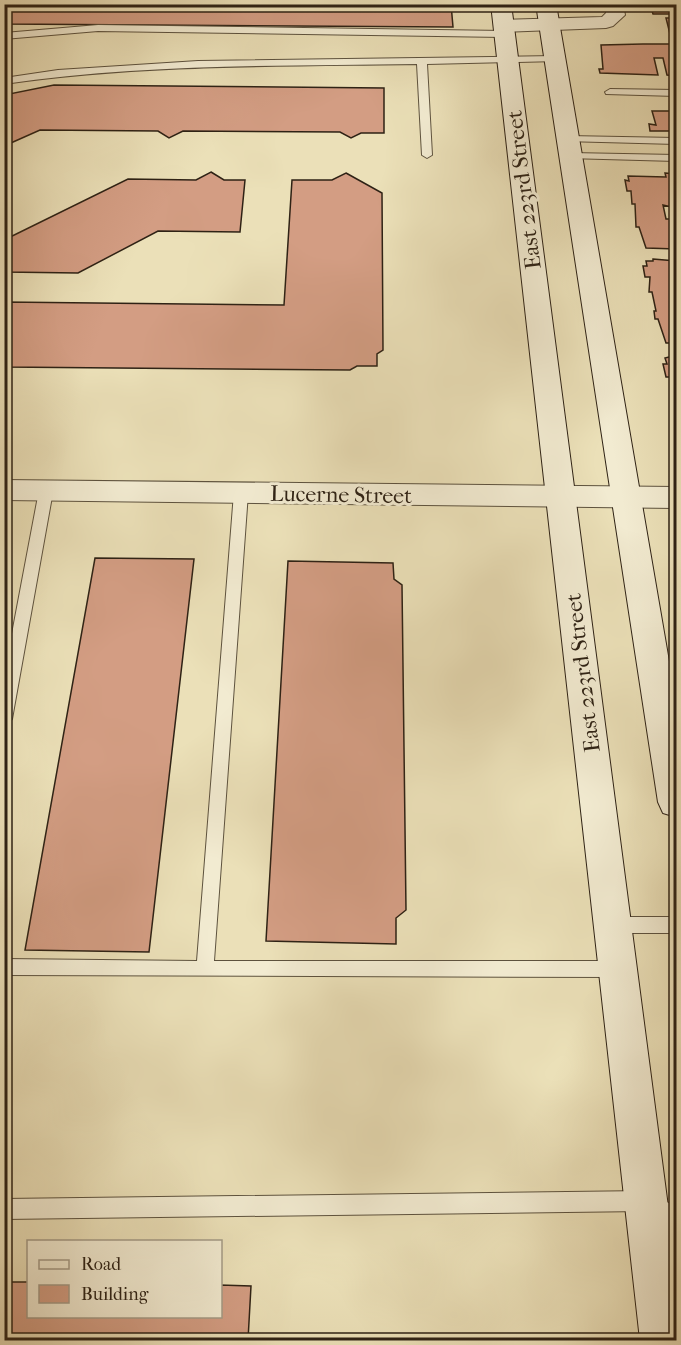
<svg xmlns="http://www.w3.org/2000/svg" width="681" height="1345" viewBox="0 0 681 1345" font-family="'IM FELL French Canon',serif">
<style>
.building{fill:#d39d83;stroke:#2e2215;stroke-width:1.5}
.lines{fill:none;stroke-linecap:round;stroke-linejoin:round}
.service-casing{stroke:#5d523e;stroke-width:2}
.minor-casing{stroke:#5d523e;stroke-width:2}
.tertiary-casing{stroke:#5d523e;stroke-width:2}
.secondary-casing{stroke:#2e2215;stroke-width:2}
.service{fill:#f2ebd1;fill-rule:evenodd}
.minor{fill:#f2ebd1;fill-rule:evenodd}
.tertiary{fill:#f2ebd1;fill-rule:evenodd}
.secondary{fill:#f2ebd1;fill-rule:evenodd}
.labels{text-anchor:middle;stroke-width:6;stroke-linejoin:round;paint-order:stroke}
.street-label{font-size:22px;fill:#2e2215;stroke:#f2ebd1}
</style>
<rect width="100%" height="100%" fill="#ebe0b8"/>
<filter id="stains"><feTurbulence type="fractalNoise" baseFrequency=".00333" numOctaves="4"/><feColorMatrix values="0 0 0 0 .2 0 0 0 0 .09 0 0 0 0 .02 0 0 0 .5 -.17"/></filter>
<radialGradient id="worn" r=".72"><stop offset=".6" stop-color="#630" stop-opacity="0"/><stop offset="1" stop-color="#630" stop-opacity=".3"/></radialGradient>
<path class="building" d="M4,4h447l2,23 -449,-3z
M650,4h26v10h-23z
M666,18h10v16h-6z
M643,44h33v32l-9,-1 -4,-17h-9l4,17 -58,-2 -1,-4h4l-2,-24z
M54,85l330,3v45h-23l-10,5 -11,-6 -157,-1 -14,7 -11,-7 -118,-1 -36,16v-51z
M652,111h24v20h-26l-1,-7 7,1z
M211,172l13,8h21l-5,52 -82,-1 -80,42 -74,-1v-32l124,-61 68,1z
M346,173l36,20 1,157 -6,4v12h-20l-7,4 -346,-3v-65l280,3 8,-125h40z
M665,173l11,1v34l-13,-3 3,14h10v-7v37l-30,-1 -7,-21h-3l-1,-23h-3l-1,-13h-4l-2,-11 4,1 -1,-5 38,1z
M653,259l23,2v82h-10l-8,-24h-3l-1,-8h2l-4,-19h-3l1,-15h-5l-2,-11h4l-1,-5h7z
M673,356h3v54l-3,-16h-2l-1,-17h-4l-3,-13h4l-2,-6z
M95,558l99,1 -45,393 -124,-2z
M288,561l105,2 1,16 8,6 4,325 -10,8v26l-130,-3z
M4,1282h24v34h192v-31l31,1 -3,54h-244z"/>
<g class="lines">
<defs>
<path id="service" d="M98,25l406,6 5,3 -5,3 -406,-6 -94,8v-6z
M555,56l3,1v4l-131,3 5,91 -5,3 -5,-3 -5,-91c-137,2 -276,0 -413,20v-6l54,-8 140,-9z
M610,89l66,1v6l-70,-2 -1,-2z
M568,136l108,2v6l-112,-3v-4z
M571,153l105,2v6l-109,-3 -1,-2z
M46,486l7,5 -41,228 -3,4 -5,2v-49l35,-185z
M241,488l7,5 -34,468h404l6,2 3,6 -3,6 -6,2 -614,-2v-16l193,2 37,-468z
M612,917h64v16h-64l-6,-3 -3,-5 3,-5z
M646,1191l30,16v20l-32,-16 -640,8v-20z"/>
<path id="minor" d="M605,4h18l2,11 -12,11 -7,2 -103,4 -9,-6 9,-6 99,-3 4,-4z"/>
<path id="tertiary" d="M4,480l672,7v21l-672,-8z"/>
<path id="secondary" d="M491,4h20l165,1264v72h-36z
M536,4h20l120,698v115l-13,-4 -5,-11z"/>
</defs>
<use href="#service" class="service-casing"/>
<use href="#minor" class="minor-casing"/>
<use href="#tertiary" class="tertiary-casing"/>
<use href="#secondary" class="secondary-casing"/>
<use href="#service" class="service"/>
<use href="#minor" class="minor"/>
<use href="#tertiary" class="tertiary"/>
<use href="#secondary" class="secondary"/>
</g>
<g class="labels">
<g class="street-label">
<text transform="translate(523 190) rotate(-97)" y="8">East 223rd Street</text>
<text transform="translate(341 494) rotate(1)" y="8">Lucerne Street</text>
<text transform="translate(582 673) rotate(-97)" y="8">East 223rd Street</text>
</g>
</g>
<rect width="681" height="1345" fill="none" stroke="#ebe0b8" stroke-width="24"/>
<rect x="6" y="6" width="669" height="1333" fill="none" stroke="#2e2215" stroke-width="3"/>
<rect x="12" y="12" width="657" height="1321" fill="none" stroke="#2e2215" stroke-width="1.5"/>
<rect x="27" y="1240" width="195" height="78" fill="#f2ebd1" stroke="#a49b86" stroke-width="1.5"/>
<rect x="39" y="1260" width="30" height="9" fill="#f2ebd1" stroke="#a49b86" stroke-width="1.5"/>
<text x="81" y="1270" font-size="18" fill="#2e2215">Road</text>
<rect x="39" y="1285" width="30" height="18" fill="#d39d83" stroke="#a49b86" stroke-width="1.5"/>
<text x="81" y="1300" font-size="18" fill="#2e2215">Building</text>
<rect width="100%" height="100%" filter="url(#stains)"/>
<rect width="100%" height="100%" fill="url(#worn)"/>
</svg>
